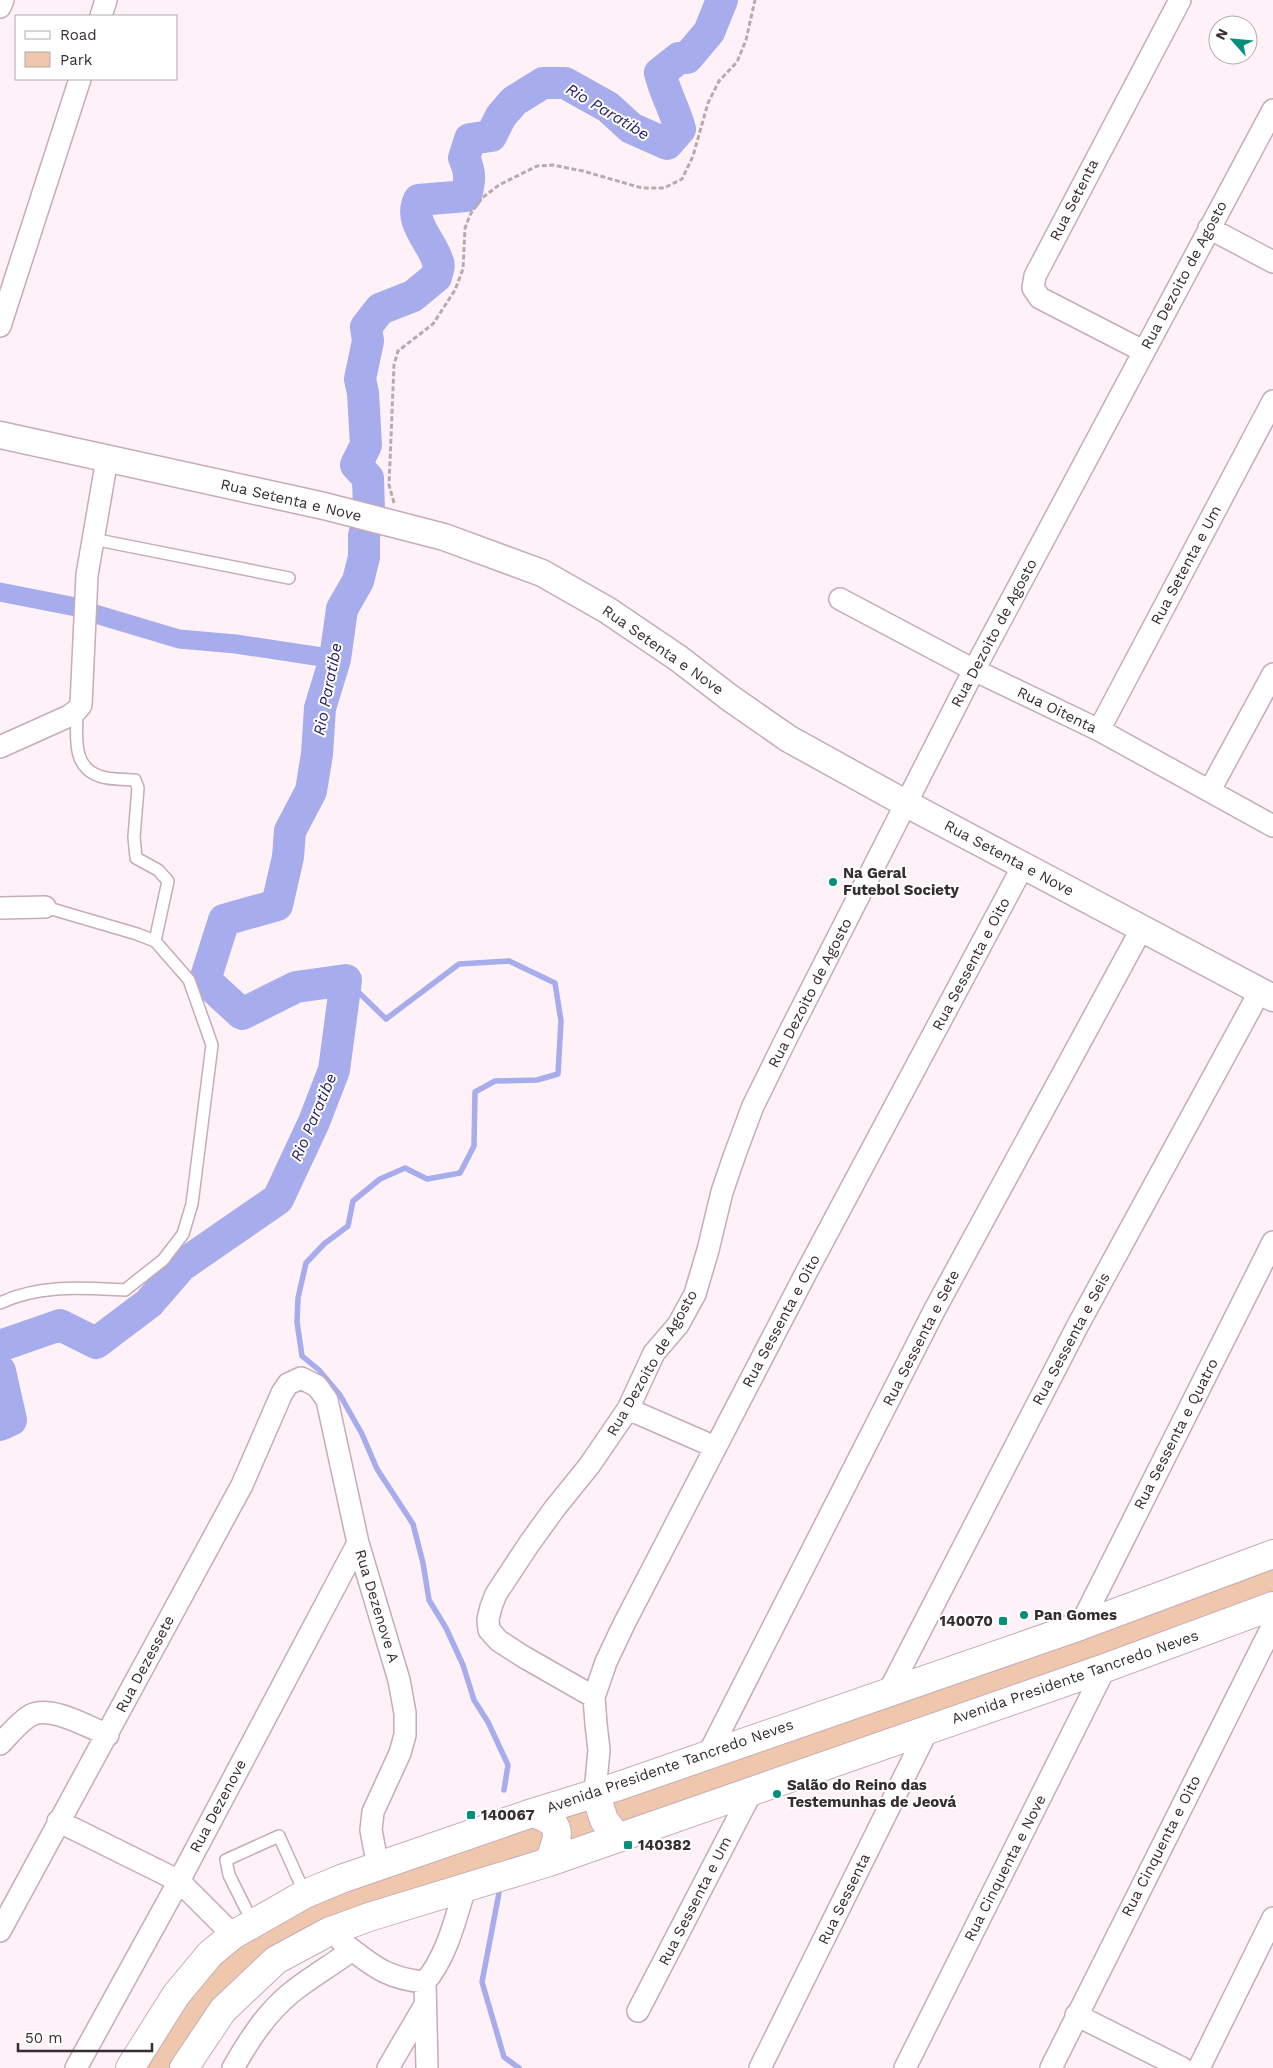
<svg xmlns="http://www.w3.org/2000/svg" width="1273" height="2068" viewBox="0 0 1273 2068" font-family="'Work Sans',sans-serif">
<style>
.green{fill:#eec7ac}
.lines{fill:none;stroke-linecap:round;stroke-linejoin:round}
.stream{stroke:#a6acec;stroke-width:5.5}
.canal{stroke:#a6acec;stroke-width:19}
.river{stroke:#a6acec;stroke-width:32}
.service-casing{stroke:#c7abb8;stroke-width:14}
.minor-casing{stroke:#c7abb8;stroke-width:24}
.tertiary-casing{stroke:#c7abb8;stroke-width:29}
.primary-casing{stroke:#c7abb8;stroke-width:30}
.path{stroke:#b7abb0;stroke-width:3;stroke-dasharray:5 2.5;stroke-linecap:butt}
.service{stroke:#fff;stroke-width:11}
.minor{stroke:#fff;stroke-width:21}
.tertiary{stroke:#fff;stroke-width:26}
.primary{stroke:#fff;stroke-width:28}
.poi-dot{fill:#02907b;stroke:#fff;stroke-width:2}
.labels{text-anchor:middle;stroke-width:4;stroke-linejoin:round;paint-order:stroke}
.street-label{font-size:15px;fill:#372c31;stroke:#fff}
.poi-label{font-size:15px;font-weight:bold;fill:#372c31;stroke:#fff;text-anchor:start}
.water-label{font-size:16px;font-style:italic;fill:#262069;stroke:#fff}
</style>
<rect width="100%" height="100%" fill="#fef1f7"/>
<path class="green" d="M1273,1561v41l-935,320 -162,146h-40l61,-89 49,-47 81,-41z"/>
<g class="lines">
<path class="stream" d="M346,980l40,39 73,-55 50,-3 46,22 6,38 -3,53 -21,6 -42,1 -20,11 -1,54 -14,27 -33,6 -22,-11 -25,11 -27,22 -5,25 -24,18 -18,19 -8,35 -1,24 5,34 17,14 21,25 22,39 15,35 36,55 10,39 6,37 17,28 17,37 11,35 14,22 20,43 -4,25
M499,1893l-17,89 22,75 15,11"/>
<path class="canal" d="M0,592l76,15
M92,613l87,26 57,5 99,15"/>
<path class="river" d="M0,1346l60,-21 36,18 53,-40 32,-37 97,-67 36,-77 20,-52 12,-90 -50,7 -54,27 -37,-34 19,-60 53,-15 11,-48 2,-26 21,-40 6,-37 3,-46 15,-49 7,-50 16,-28 6,-24v-21l5,-24 -1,-34 -12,-13 10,-20 -3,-52 -3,-14 8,-38 -2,-14 14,-18 33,-13 23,-19c1,-5 4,-11 2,-15 -6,-21 -30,-40 -19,-62l47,-4c4,-15 5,-23 -2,-38l6,-19 21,-3 10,-20 13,-15 29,-18h22l43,24 23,21 36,16 13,-15c-5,-19 -15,-36 -20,-56l19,-15h8l22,-26 13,-32
M0,1371l11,49 -11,5"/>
<defs>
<path id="service" d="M93,539l196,39
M77,710c0,25 -6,56 22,66 10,4 25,3 36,4l3,8 -4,49 2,21 22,12 10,11 -13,60
M0,1303c39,-19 83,-15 125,-13l38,-30 20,-26 9,-30 20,-159 -23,-65 -34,-39 -18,-7 -92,-27
M253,1923l-24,-48 -3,-15 53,-24 26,58"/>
<path id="minor" d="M0,7l3,-7
M101,16l5,-16
M1209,228l64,34
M0,326l80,-247
M1143,351l-103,-53 -7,-10 2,-12 145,-276
M840,599l134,71 125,60 174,96
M1099,730l174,-329
M0,747l69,-31 8,-6 4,-5 6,-130 20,-116
M1210,790l63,-116
M0,908l45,-1
M628,1409l87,38
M1080,1626l193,-384
M889,1691l189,-366 182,-334
M594,1697l-70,-40 -25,-16 -10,-11 -1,-11 3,-12 5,-13 33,-50 26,-36 34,-42 39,-57 26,-56 24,-28 17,-31 13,-44 14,-58 13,-38 18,-48 33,-67 188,-369 299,-560
M0,1744c9,-9 19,-22 31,-29 20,-10 57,12 77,20
M709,1753l225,-442 208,-383
M595,1792l4,-42 -3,-26 -2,-27 12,-35 18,-38 183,-353 216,-405
M58,1821l121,60 54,54
M0,1931l242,-446 40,-92 6,-9 13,-6 16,8 10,14 31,143 41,137 6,33v22l-5,18 -27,59 -2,18 7,37
M342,1942c30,23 44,37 83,40
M638,2011l114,-220
M1076,2015l106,53
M76,2068l103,-187 179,-338
M233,2068c16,-28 33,-55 59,-76 19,-15 40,-27 60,-42
M388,2068l37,-63
M427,2068l-2,-86c22,-26 30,-62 40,-94
M760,2068l168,-339
M905,2068l200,-400
M1051,2068l222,-443
M1199,2068l74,-150"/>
<path id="tertiary" d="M0,435l324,71 120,31 98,36 65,37 71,48 52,40 59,41 116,64 368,195"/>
<path id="primary" d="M595,1792l9,28 13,17
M532,1813c33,9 27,23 17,49
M130,2068l46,-73 34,-41 23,-19 72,-41 36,-15 191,-66 84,-26 464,-161 193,-72
M184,2068l39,-58 53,-50 52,-28 41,-15 180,-55 556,-194 168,-62"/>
</defs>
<use href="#service" class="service-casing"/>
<use href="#minor" class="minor-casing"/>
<use href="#tertiary" class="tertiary-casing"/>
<use href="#primary" class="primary-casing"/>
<path class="path" d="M394,503l-5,-18 5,-120 4,-14 35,-27 22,-34 8,-21 2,-41 6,-15 11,-15 17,-13 38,-19 16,-1 30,6 59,17h22l18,-9 11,-23 15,-53 11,-22 18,-19 9,-22 9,-40"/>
<use href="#service" class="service"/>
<use href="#minor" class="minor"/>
<use href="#tertiary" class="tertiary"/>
<use href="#primary" class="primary"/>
</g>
<g class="poi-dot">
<circle cx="833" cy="882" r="5"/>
<circle cx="1024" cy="1615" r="5"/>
<rect x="998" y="1616" width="10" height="10" rx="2.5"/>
<circle cx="777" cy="1794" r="5"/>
<rect x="466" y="1810" width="10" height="10" rx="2.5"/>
<rect x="623" y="1840" width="10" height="10" rx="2.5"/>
</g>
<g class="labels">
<g class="street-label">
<text transform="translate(1074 200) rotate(-63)" y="5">Rua Setenta</text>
<text transform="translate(1184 275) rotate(-62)" y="5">Rua Dezoito de Agosto</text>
<text transform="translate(291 500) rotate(13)" y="5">Rua Setenta e Nove</text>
<text transform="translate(1186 565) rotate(-62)" y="5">Rua Setenta e Um</text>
<text transform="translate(994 633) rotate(-62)" y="5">Rua Dezoito de Agosto</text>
<text transform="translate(663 650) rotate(35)" y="5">Rua Setenta e Nove</text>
<text transform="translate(1057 710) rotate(26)" y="5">Rua Oitenta</text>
<text transform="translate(1009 858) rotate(28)" y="5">Rua Setenta e Nove</text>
<text transform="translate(971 964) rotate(-62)" y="5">Rua Sessenta e Oito</text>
<text transform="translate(810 993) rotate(-63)" y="5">Rua Dezoito de Agosto</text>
<text transform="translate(781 1321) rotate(-62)" y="5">Rua Sessenta e Oito</text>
<text transform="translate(921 1338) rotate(-63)" y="5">Rua Sessenta e Sete</text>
<text transform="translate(1071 1339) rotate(-62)" y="5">Rua Sessenta e Seis</text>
<text transform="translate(652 1363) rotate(-60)" y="5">Rua Dezoito de Agosto</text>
<text transform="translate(1176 1434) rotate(-63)" y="5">Rua Sessenta e Quatro</text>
<text transform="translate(377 1606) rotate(73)" y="5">Rua Dezenove A</text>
<text transform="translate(145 1664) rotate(-62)" y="5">Rua Dezessete</text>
<text transform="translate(1075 1677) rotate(-19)" y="5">Avenida Presidente Tancredo Neves</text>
<text transform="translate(670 1766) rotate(-19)" y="5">Avenida Presidente Tancredo Neves</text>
<text transform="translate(218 1806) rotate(-62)" y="5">Rua Dezenove</text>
<text transform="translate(1161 1846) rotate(-63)" y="5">Rua Cinquenta e Oito</text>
<text transform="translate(1005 1868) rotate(-63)" y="5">Rua Cinquenta e Nove</text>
<text transform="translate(844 1899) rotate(-64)" y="5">Rua Sessenta</text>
<text transform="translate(695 1901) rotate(-63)" y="5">Rua Sessenta e Um</text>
</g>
<g class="poi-label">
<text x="843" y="878">Na Geral<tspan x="843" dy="17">Futebol Society</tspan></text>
<text x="1034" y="1620">Pan Gomes</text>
<text x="993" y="1626" text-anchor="end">140070</text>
<text x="787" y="1790">Salão do Reino das<tspan x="787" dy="17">Testemunhas de Jeová</tspan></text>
<text x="481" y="1820">140067</text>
<text x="638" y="1850">140382</text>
</g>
<g class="water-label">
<text transform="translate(608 111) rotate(31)" y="6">Rio Paratibe</text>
<text transform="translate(327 689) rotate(-79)" y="6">Rio Paratibe</text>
<text transform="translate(313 1117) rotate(-67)" y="6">Rio Paratibe</text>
</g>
</g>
<rect x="15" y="15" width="162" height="65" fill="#ffffff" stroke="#afabad"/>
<rect x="25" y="31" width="25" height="8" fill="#ffffff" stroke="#afabad"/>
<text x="60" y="40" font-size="15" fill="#372c31">Road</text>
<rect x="25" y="52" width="25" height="15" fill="#eec7ac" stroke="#afabad"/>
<text x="60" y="65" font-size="15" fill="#372c31">Park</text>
<g transform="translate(1233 40) rotate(297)"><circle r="24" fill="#ffffff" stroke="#afabad"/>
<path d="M0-4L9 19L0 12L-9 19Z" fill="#02907b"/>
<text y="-8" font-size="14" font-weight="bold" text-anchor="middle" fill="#372c31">N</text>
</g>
<path d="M18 2043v8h134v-8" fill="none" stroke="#372c31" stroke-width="2.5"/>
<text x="25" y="2043" font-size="15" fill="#372c31" stroke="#ffffff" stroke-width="4" paint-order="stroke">50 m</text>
</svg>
